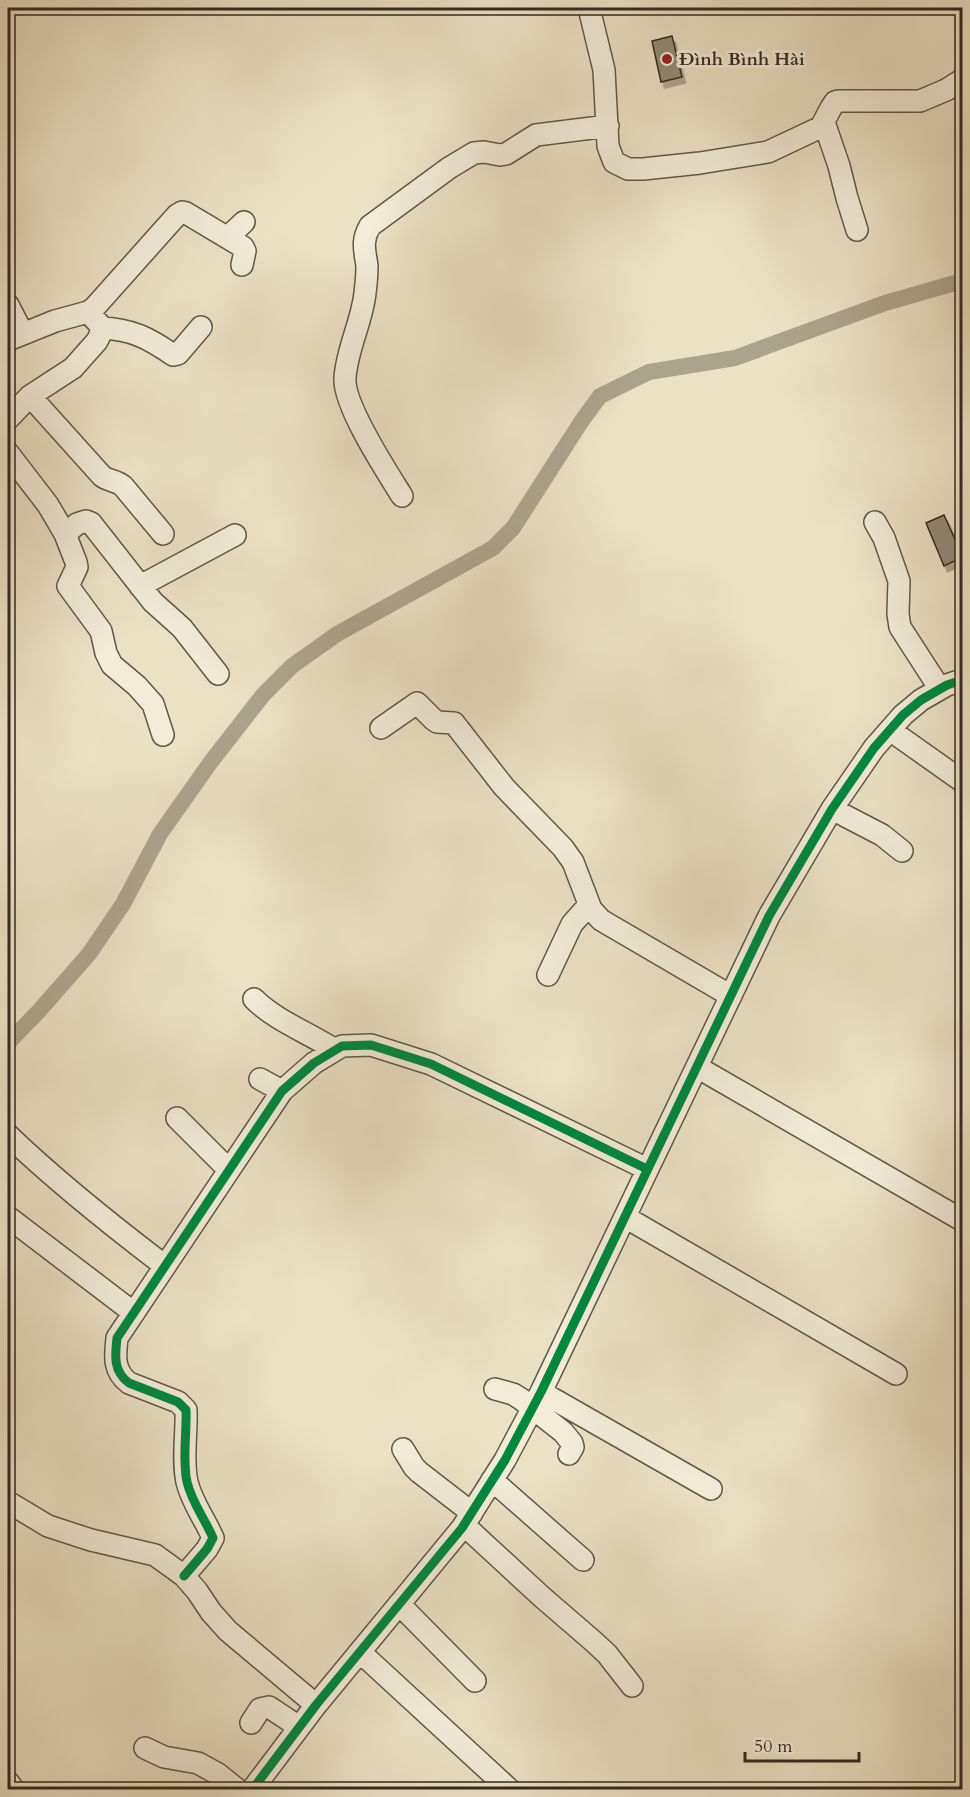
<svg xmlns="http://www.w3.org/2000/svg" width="970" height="1797" viewBox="0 0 970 1797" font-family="Cardo,serif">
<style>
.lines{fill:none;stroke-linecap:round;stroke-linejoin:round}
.canal{stroke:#aca38c;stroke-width:16}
.building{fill:#928975;stroke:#322a1f;stroke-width:1.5;filter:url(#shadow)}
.minor-casing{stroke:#605848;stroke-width:24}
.minor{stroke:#f2ecd9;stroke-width:21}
.cycleway-casing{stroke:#f2ecd9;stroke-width:13}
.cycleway{stroke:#00873e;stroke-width:9}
.poi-dot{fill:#8f2418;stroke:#f2ecd9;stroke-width:2}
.labels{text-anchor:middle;stroke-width:6;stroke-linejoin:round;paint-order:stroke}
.poi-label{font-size:18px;font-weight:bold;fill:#322a1f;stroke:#f2ecd9;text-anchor:start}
</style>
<defs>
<filter id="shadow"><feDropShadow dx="3.5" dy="6" stdDeviation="0" flood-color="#0004"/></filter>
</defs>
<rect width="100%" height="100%" fill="#ebe1c4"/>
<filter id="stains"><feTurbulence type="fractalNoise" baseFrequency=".00333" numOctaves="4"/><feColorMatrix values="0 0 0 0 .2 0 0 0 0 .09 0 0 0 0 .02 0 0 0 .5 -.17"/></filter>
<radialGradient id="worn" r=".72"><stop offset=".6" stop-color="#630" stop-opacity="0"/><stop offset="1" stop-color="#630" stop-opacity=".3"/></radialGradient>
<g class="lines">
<path class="canal" d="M8,1043l30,-31 51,-58 34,-50 37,-70 50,-71 53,-68 29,-29 45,-32 156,-86 20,-20 68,-106 19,-26 49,-24 86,-14 150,-55 77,-22"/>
</g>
<path class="building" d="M672,36l10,41 -21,5 -9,-41z
M944,515l19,42 -19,9 -18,-43z"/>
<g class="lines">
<defs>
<path id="minor" d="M589,8l15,62 4,76 6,16 14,7h15l57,-6 68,-11 53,-25 10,-19 4,-6 3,-1h82l26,-11 16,-10
M824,122l15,44 8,32 10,32
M228,237l16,-15
M8,305l15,29
M101,328c30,1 48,10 72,27l5,-1 23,-27
M8,340l47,-19 33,-9 6,-4 83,-93 5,-3 4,1 57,34 2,4 -3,14
M30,396l72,80c6,5 14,4 21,10l40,48
M8,419l22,-23 43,-28 24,-27 4,-8 -1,-8 -12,-13
M8,453l40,52 17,29 11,28 1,5 -9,19 33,45 5,22 6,12 25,21 16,18 10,31
M402,496c-15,-24 -59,-91 -57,-118 2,-30 17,-56 20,-85 1,-8 2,-18 2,-27 -2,-15 -6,-25 3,-40l79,-58 25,-15 10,-1 16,3 6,-1 30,-19 72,-9
M875,522l9,16 15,43 -1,33 2,13 40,62
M65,534l12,-10 9,-3 5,2 62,79 29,26 36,46
M140,586l95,-51
M381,728l36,-25 16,16 4,3 17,1 50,64 59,61 10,14 18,47 10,11 130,76
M890,730l72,51
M832,809l50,26 20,16
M548,975l24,-51 17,-19
M254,999c22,22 55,34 81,51
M697,1067l265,153
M260,1079l22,12
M177,1118l52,52
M8,1135c49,47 103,90 157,131
M8,1217l126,96
M625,1217l271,157
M495,1389l18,5 8,5 42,33 9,11 1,4 -4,7
M541,1392l170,97
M403,1449l11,18 5,5 53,41
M492,1480l91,80
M8,1502l40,24 43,14 64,15 29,21 13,15 14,21 17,19 88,74
M464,1525l78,72 51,44 14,13 25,32
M184,1576l23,-27 6,-11c-8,-19 -21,-35 -26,-56 -5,-23 0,-49 -1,-72l-8,-8 -49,-19c-16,-12 -14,-27 -12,-45l165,-247 32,-28 28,-17 29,-1 60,19 216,105
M399,1604l76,77
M360,1652l150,138
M251,1723l9,-14 9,-2 30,20
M145,1748l19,9 34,6 20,11 20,16
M8,1782l6,8
M252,1790l64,-85 146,-177 43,-68 36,-68 228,-476 63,-107 42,-61 29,-33 18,-15 26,-15 15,-5"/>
</defs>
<use href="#minor" class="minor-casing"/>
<use href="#minor" class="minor"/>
<defs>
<path id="cycleway" d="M184,1576l23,-27 6,-11c-8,-19 -21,-35 -26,-56 -5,-23 0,-49 -1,-72l-8,-8 -49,-19c-16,-12 -14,-27 -12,-45l165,-247 32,-28 28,-17 29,-1 60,19 216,105
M252,1790l64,-85 146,-177 43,-68 36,-68 228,-476 63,-107 42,-61 29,-33 18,-15 26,-15 15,-5"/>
</defs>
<use href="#cycleway" class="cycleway-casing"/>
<use href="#cycleway" class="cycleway"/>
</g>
<circle class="poi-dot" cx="667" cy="59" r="6"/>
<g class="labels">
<g class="poi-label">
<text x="679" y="65">Đình Bình Hài</text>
</g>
</g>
<rect width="970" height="1797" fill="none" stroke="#ebe1c4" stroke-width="30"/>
<rect x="9" y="9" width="952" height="1779" fill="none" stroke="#322a1f" stroke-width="3"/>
<rect x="15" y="15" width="940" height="1767" fill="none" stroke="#322a1f" stroke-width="1.5"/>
<path d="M745 1752v9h114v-9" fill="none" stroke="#322a1f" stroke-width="3"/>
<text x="754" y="1752" font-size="18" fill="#322a1f" stroke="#f2ecd9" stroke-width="4.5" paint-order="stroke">50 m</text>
<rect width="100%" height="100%" filter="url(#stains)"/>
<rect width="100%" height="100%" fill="url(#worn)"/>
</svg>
